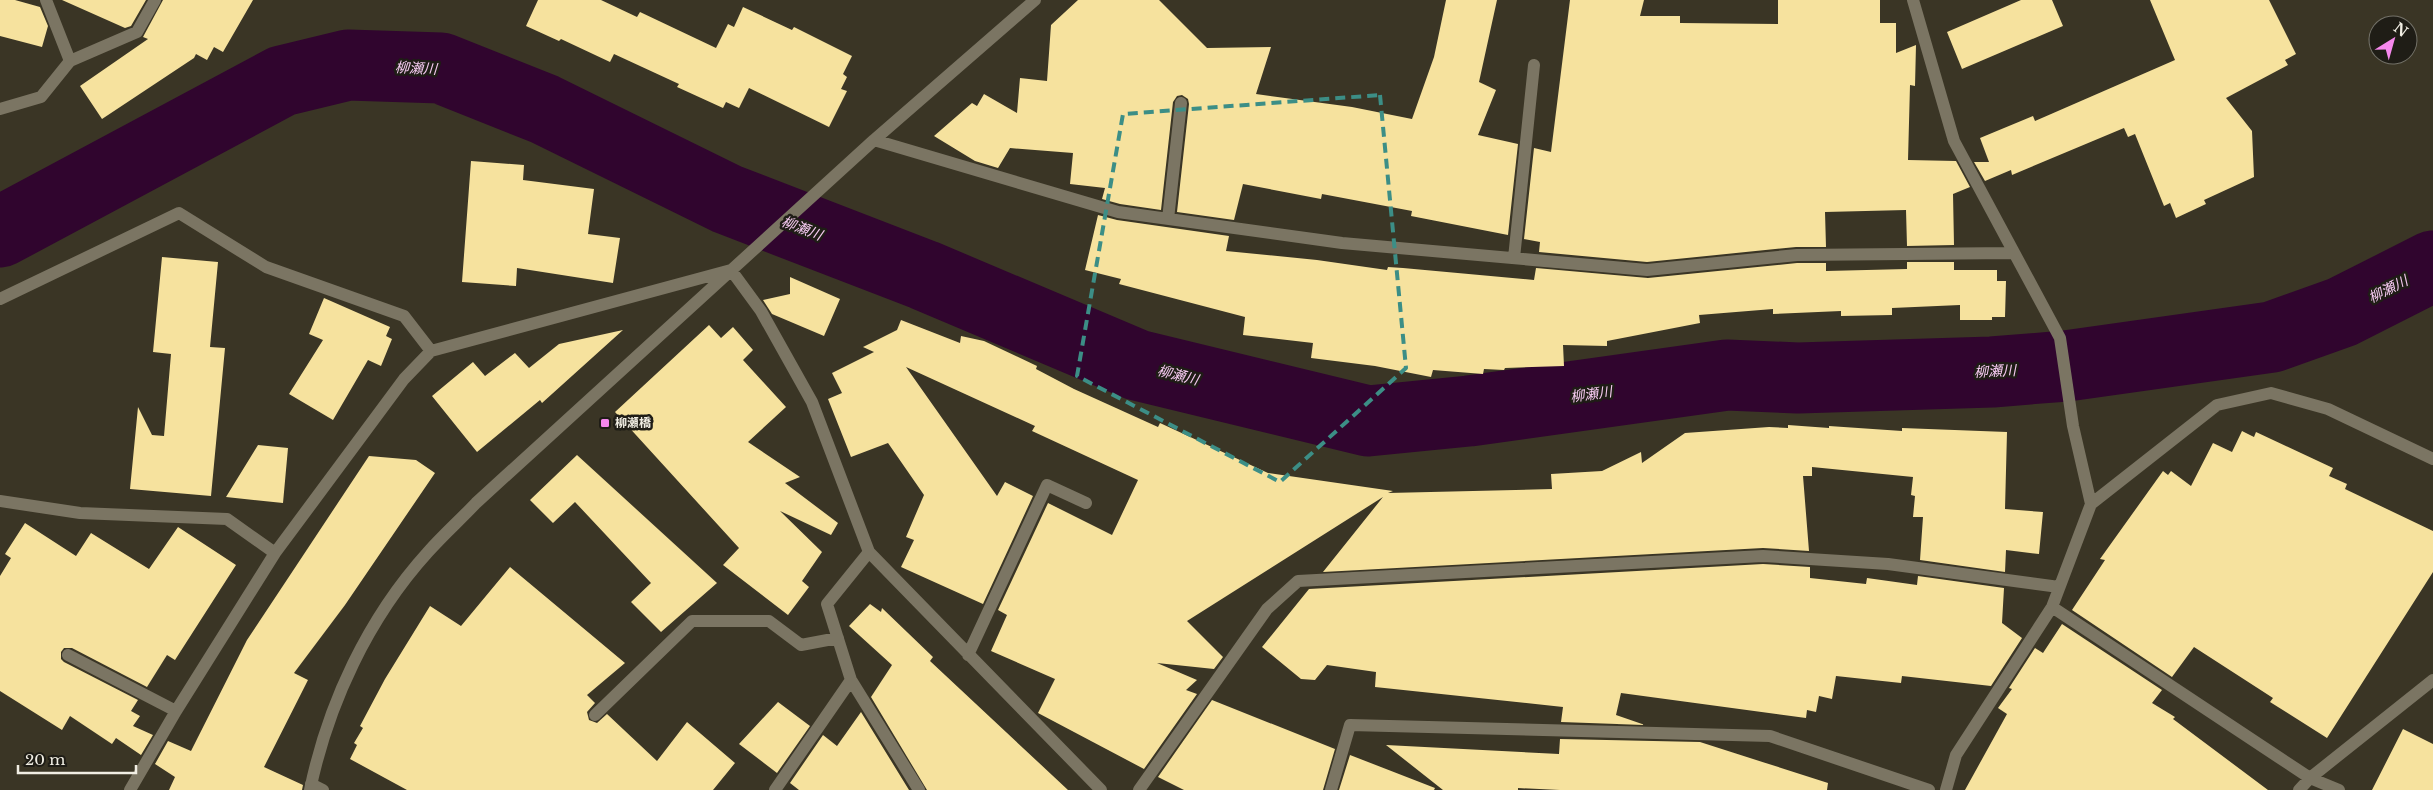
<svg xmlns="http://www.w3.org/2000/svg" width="2433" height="790" font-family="'Libre Baskerville','Noto Sans JP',serif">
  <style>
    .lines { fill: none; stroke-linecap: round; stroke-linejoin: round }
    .river { stroke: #30052e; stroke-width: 71 }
    .building { fill: #f6e29e }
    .minor { stroke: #7b7563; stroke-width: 12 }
    .marked { fill: none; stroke: #3c8e86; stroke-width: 4; stroke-dasharray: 10 6; stroke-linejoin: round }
    .poi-dot { fill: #f688ed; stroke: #1f1d16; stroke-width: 2 }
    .labels { text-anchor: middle; stroke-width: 5; stroke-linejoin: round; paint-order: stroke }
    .poi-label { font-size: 12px; font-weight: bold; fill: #f1eee4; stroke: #1f1d16; text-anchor: start }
    .water-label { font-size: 14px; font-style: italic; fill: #f7cbf2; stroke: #1f1d16 }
  </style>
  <rect width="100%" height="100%" fill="#3a3525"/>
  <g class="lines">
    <path class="river" d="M0 232 282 81 348 65 441 68 544 109 727 199 924 275 1137 365 1368 421 1469 411 1727 375 1798 378 1992 372 2066 366 2272 337 2342 312 2433 266"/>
  </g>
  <path class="building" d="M0 0H15L40 7 48 26 42 47 0 36Z
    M62 0H146L131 26 125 28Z
    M163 0H253L223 52 214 47 207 60 196 54 194 58 102 119 80 86 148 39 143 37Z
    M538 0H601L637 17 640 12 716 48 728 24 734 27 743 7 792 30 794 27 852 56 843 74 847 77 841 89 847 91 829 127 749 88 739 108 726 102 723 108 677 87 679 84 614 54 610 62 561 39 559 41 526 26Z
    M1078 0H1159L1207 48 1271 47 1256 94 1352 107 1412 119 1434 57 1446 0H1497L1479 82 1496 90 1478 135 1518 144 1508 235 1411 216 1412 211 1322 194 1321 199 1243 184 1234 220 1177 212 1189 104 1188 99 1182 95 1177 96 1173 102 1161 210 1120 204 1102 199 1105 188 1070 184 1073 153 1010 148 998 168 975 161 934 136 972 103 977 106 984 94 1017 113 1020 78 1047 81 1051 25Z
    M1570 0H1644L1640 16H1680V23L1778 24V0H1880V23H1896V53L1916 45 1915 86 1910 85 1908 160 1956 161 1970 187 1953 194 1954 245 1907 246 1906 210 1825 212 1826 247H1796L1647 262 1539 252 1540 242 1524 239 1534 148 1551 152Z
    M2021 0H2052L2063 26 1962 69 1947 32Z
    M2150 0H2269L2296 54 2285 60 2288 65 2226 98 2252 131 2254 177 2204 200 2206 204 2176 218 2170 203 2164 206 2135 134 2128 137 2124 128 2012 175 2011 170 1985 181 1974 162H1989L1980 138 2033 116 2035 121 2175 60Z
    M471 161 524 165 523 180 594 189 588 234 620 238 613 283 517 268 516 286 462 282Z
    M1098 215 1117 220 1229 236 1226 251 1317 260 1387 270 1388 267 1403 268 1534 280 1536 268 1648 278 1797 263H1826V271L1907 269V262H1954V270H1997V281H2006L2005 317H1992V320H1960V305L1892 308V315L1841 316V311L1773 314V309L1699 315 1700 323 1607 341V346L1563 345 1564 366 1505 368 1504 370 1484 369 1483 374 1433 370 1431 377 1375 366 1311 358 1313 343 1243 335 1245 317 1119 284 1121 279 1085 270Z
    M162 257 218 262 210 347 225 348 211 496 130 489 138 407 152 435 164 436 171 354 153 352Z
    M790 277 840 299 824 336 772 314 763 300 790 294Z
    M324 298 390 327 386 336 392 339 381 366 368 360 333 420 289 394 323 340 309 334Z
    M901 320 960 343 961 336 984 341 1037 366 1036 369 1074 389 1158 427 1160 423 1268 473 1393 491 1388 493 1552 489 1551 474 1602 471 1641 452 1642 463 1685 433 1769 427 1788 428V425L1829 428V426L1902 431V428L2007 432 2005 509 2043 512 2039 554 2006 550 2005 572 1920 560 1923 517H1913L1915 496 1911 495 1913 477 1812 467V476H1803L1809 551 1763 548 1323 572 1383 497 1187 621 1223 657 1214 669 1157 663 1197 680 1186 690 1197 694 1144 769 1038 713 1055 679 991 651 1007 615 998 610 1048 503 1112 535 1138 480 1032 431 1035 426 906 367 997 496 1005 482 1033 496 983 604 901 567 914 540 906 537 924 495 888 443 851 457 828 399 842 393 832 373 874 352 863 347 897 330Z
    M709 325 721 338 733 327 753 350 743 360 786 407 748 442 800 477 785 483 838 523 831 535 780 511 822 552 802 581 809 587 788 615 723 565 739 548 615 412Z
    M623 330 542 403 540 400 477 452 432 396 473 362 485 376 515 353 529 368 559 344Z
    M2242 431 2254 437 2256 432 2333 468 2329 476 2347 484 2345 489 2433 531V572L2327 738 2270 702 2273 698 2194 647 2172 677 2072 610 2105 560 2100 559 2163 471 2168 475 2171 471 2191 486 2213 443 2232 452Z
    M258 445 288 448 283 503 226 497Z
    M577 455 717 583 661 632 631 602 651 583 575 502 553 523 530 500Z
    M369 456 416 460 435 473 345 605 294 673 308 680 264 767 303 785 302 790H169L175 777 155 764 168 741 191 751 247 640Z
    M25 523 76 556 91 533 149 569 178 527 236 565 175 660 167 655 147 687 72 648H64L61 652V659L64 662 138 700 131 711 140 716 133 726 153 735 141 755 116 738 112 744 70 716 62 730 0 691V576L11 558 5 554Z
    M1763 564 1810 567V578L1866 584 1867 578 1917 585 1918 576 2004 588 2002 623 2022 638 1991 686 1902 676 1901 683 1836 676 1832 699 1819 696 1816 712 1807 710 1806 718 1621 693 1616 715 1645 725 1561 722 1563 707 1375 687 1376 672 1327 665 1315 680 1301 679 1262 647 1309 589Z
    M510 567 625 663 587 695 595 703 587 712 589 720 597 723 607 714 657 761 687 722 735 763 713 790H407L350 759 357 745 354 743 363 728 360 726 385 679 430 606 461 626Z
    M870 604 881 612 882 608 933 657 930 661 1068 790H927L871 697 892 665 849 626Z
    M2062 624 2162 690 2152 703 2175 717 2173 719 2268 790H1965L2007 714 1998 708 2012 689 2009 688 2035 648 2043 653Z
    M1212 700 1335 749 1323 790H1184L1158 777Z
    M778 702 810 726 777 773 739 744Z
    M861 712 909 790H799L790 783 823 735 837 746Z
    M2403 729 2433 744V790H2372Z
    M1560 739 1700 742 1828 783 1827 790H1560L1518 788V790H1443L1386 745 1559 754Z
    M1350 755 1435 788 1434 790H1339Z"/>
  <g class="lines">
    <path class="minor" d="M46 0 70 61
      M1913 0 1954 141 2060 338 2073 426 2091 504
      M0 109 41 97 70 61 137 32 155 0
      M874 140 1118 212 1342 243 1647 270 1797 255 2012 253
      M1168 219 1181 103
      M1514 258 1534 65
      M0 299 179 213 266 267 404 316 431 351
      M0 501 80 513 227 519 275 553
      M869 552 827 604 851 680 919 790
      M2052 607 2310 778 2339 790
      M68 655 176 711
      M968 655 1047 485 1086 503
      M595 715 692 621H769L801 645 838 638
      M311 784 323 790
      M130 790 176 711 275 553 404 379 431 351 731 270 761 311 812 402 869 552 1101 790
      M310 790C328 704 368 618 428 552 443 535 460 520 476 503L874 140 1035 0
      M775 790 851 680
      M1139 790 1267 609 1298 581 1763 556 1888 564 2059 587
      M1331 790 1350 725 1770 736 1929 790
      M1946 790 1956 755 2052 607 2091 504 2217 405 2271 393 2328 409 2433 459
      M2299 790 2310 778 2433 680"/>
  </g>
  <path class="marked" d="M1380 95 1406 368 1280 482 1077 376 1123 114Z"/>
  <rect class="poi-dot" x="600" y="418" width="10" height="10" rx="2.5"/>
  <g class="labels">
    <g class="poi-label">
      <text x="615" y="427">柳瀬橋</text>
    </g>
    <g class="water-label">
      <text transform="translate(416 68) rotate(3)" y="5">柳瀬川</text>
      <text transform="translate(802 228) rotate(21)" y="5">柳瀬川</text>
      <text transform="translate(2388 289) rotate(-27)" y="5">柳瀬川</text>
      <text transform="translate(1995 371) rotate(-3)" y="5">柳瀬川</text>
      <text transform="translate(1178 375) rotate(14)" y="5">柳瀬川</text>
      <text transform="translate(1591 394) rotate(-8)" y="5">柳瀬川</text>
    </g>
  </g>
  <g transform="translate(2393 40) rotate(37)"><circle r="24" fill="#1f1d16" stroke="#737168"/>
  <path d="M0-4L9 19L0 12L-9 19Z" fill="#f688ed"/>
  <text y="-8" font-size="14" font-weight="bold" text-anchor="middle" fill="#f1eee4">N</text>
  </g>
  <path d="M18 765v8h118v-8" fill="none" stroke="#f1eee4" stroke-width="2.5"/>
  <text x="25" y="765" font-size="15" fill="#f1eee4" stroke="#1f1d16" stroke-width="4" paint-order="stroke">20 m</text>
</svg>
